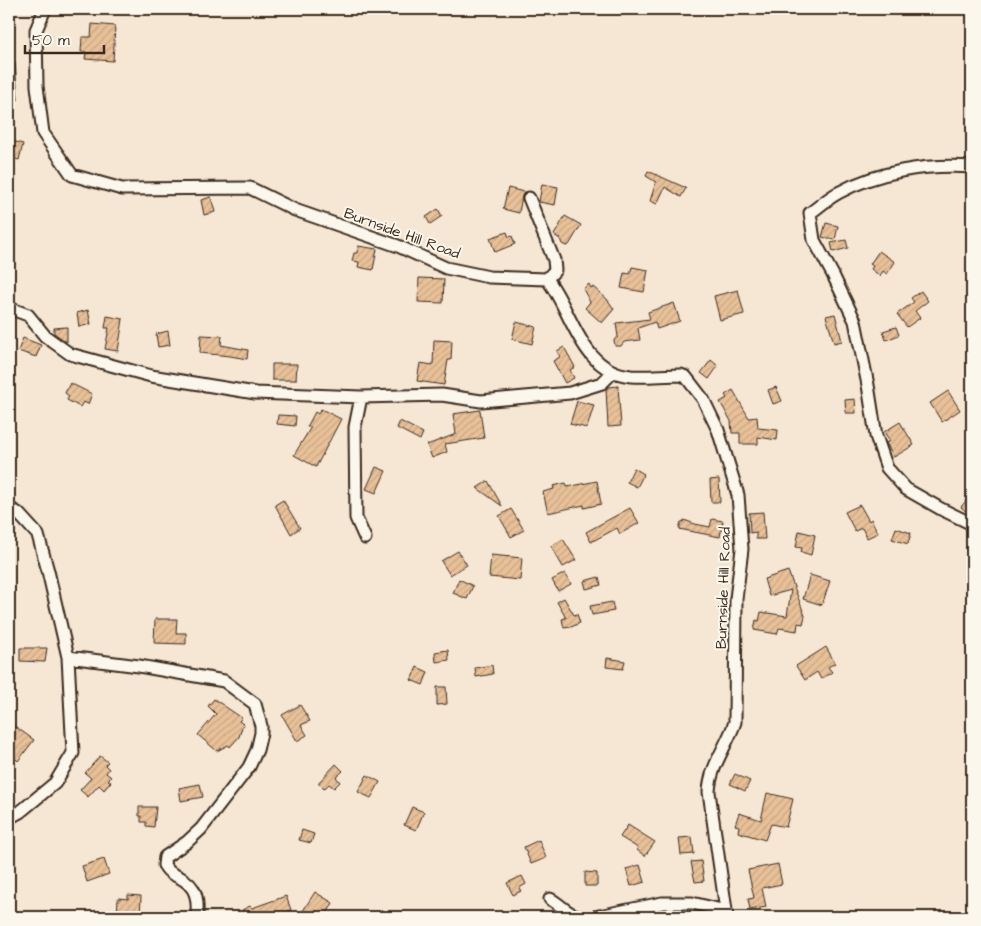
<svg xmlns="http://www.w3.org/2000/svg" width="981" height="926" font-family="'Architects Daughter',sans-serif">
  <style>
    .building { fill: url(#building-hatch); stroke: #3b2a1e }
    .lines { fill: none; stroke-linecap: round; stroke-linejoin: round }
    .minor-casing { stroke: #3b2a1e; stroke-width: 15 }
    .minor { stroke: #fbf7ec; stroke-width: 11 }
    .labels { text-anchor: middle; stroke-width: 4; stroke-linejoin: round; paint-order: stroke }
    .street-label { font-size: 15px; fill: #3b2a1e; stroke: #fbf7ec }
  </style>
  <defs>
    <pattern id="building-hatch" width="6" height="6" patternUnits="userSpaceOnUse" patternTransform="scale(1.25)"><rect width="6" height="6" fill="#e8c198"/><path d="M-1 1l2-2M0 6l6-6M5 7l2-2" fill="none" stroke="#c8a683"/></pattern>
  </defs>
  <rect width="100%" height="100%" fill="#f5e7d3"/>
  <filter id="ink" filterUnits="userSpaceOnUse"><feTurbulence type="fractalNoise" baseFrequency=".02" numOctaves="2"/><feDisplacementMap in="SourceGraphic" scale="10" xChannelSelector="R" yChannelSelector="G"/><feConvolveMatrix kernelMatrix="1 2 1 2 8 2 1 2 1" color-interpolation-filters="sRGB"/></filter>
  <g filter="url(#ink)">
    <path class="building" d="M92 24 115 26 113 61 85 59 86 52H81L82 37H91Z
      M15 62 18 100 9 101V63Z
      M9 140 23 144 19 160 9 157Z
      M648 171 686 188 681 197 665 187 657 204 650 201 656 182 646 176Z
      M542 184 558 187 555 205 539 202Z
      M508 188 524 192 522 196 519 213 503 209Z
      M211 197 215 212 204 215 201 200Z
      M438 209 442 216 430 224 426 217Z
      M565 216 581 225 569 245 566 246 562 244 560 239 554 235Z
      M826 223 838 226 835 240 822 237Z
      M507 232 509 237 512 236 515 244 495 252 490 238Z
      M846 240 848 248 833 252 831 243Z
      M358 246 377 249 373 270 358 267 359 262 352 261 354 253H357Z
      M879 251 895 262 887 274 883 271 880 276 871 269 873 266 870 264Z
      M632 267 648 270 644 292 621 288 624 273 630 274Z
      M419 278 444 279 443 303 418 302Z
      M589 284 591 288 593 287 607 299 614 309 602 323 585 308 590 302 583 289Z
      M738 290 744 314 720 320 714 296Z
      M921 291 928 301 915 311 920 318 907 327 897 314 914 302 911 298Z
      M674 303 680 321 657 329 655 322 638 328 640 340 624 342 621 346H615L614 340 618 337 616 323 650 319 648 312Z
      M88 310 91 324 79 327 77 313Z
      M835 314 842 341 834 343 826 316Z
      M107 316 123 319 118 351 105 349 109 328H105Z
      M516 322 536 327 532 344 512 339Z
      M67 327V342L54 333V328Z
      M896 327 899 335 886 340 883 331Z
      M168 331 170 345 158 347 156 334Z
      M201 335 222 336 221 345 248 350 247 359 230 356 200 353Z
      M23 338 41 345 36 357 18 351Z
      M434 340 452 341 451 360H448L444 385 417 381 420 363 433 365Z
      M564 347 575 367 570 370 574 378 565 383 553 361 560 357 557 351Z
      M711 360 718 366 709 379 701 373Z
      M272 364H297L296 380H272Z
      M70 383 92 394 88 404 83 402 80 407 67 400 69 396 65 393Z
      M618 386 621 426 608 427 606 389 609 387Z
      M776 387 782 401 773 404 768 390Z
      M733 390 749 418 757 417 758 428 778 430 777 440 758 437V444H740V433H732L731 421 720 402 727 398 725 395Z
      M948 391 960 410 942 422 930 403Z
      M855 399 856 413H846L845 400Z
      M577 401 594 405 587 428 570 424Z
      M321 409 341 419 316 467 294 455 311 427H307L315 412 318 414Z
      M480 410 484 438 445 444 447 452 432 458 427 445 456 434 453 414Z
      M278 415 296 416 295 426 277 424Z
      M400 421 423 433 420 440 397 428Z
      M900 422 914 445 894 457 886 443 890 441 884 432Z
      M376 467 386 471 376 493 366 489Z
      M634 468 644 474 637 487 627 482Z
      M719 479 720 502H711L710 480Z
      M488 481 502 506 477 488Z
      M597 481 601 504 584 508V505L548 513 543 492 554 489 553 486 566 483 567 487Z
      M972 493V516L961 507Z
      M283 500 300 528 291 534 275 505Z
      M860 505 869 521 871 519 878 533 867 538 862 528 855 531 845 512Z
      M630 508 639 523 620 534 617 528 591 542 586 532Z
      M511 509 524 530 511 537 499 516Z
      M763 512 765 539H756V532L750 533 749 513Z
      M712 519 723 521 720 537 679 529 681 522H683L684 520 695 524 710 527Z
      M896 528 911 533 908 544 892 539Z
      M799 531 815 535 811 555 801 552 802 548 796 547Z
      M563 539 576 560 563 567 551 546Z
      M458 551 467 565 450 575 441 561Z
      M491 555 522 558 520 580 489 577Z
      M788 571 805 616 803 624 798 623 797 631 779 628 777 634 754 630 756 620 759 621 761 612 787 616 791 590 769 596 764 579Z
      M565 573 571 584 558 591 552 580Z
      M810 575 830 581 822 605 803 599Z
      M599 577 601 585 586 589 584 581Z
      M459 579 473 586 467 599 453 593Z
      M564 598 574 615 577 614 580 623 571 627 564 628 562 619 566 618 557 602Z
      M612 602 614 611 592 615 590 606Z
      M155 619H177L176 633H186V644L154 643Z
      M826 647 835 663 828 667 832 672 821 679 817 672 805 680 796 666Z
      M20 648H47L45 662 20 661Z
      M448 650 449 660 436 662 435 652Z
      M607 658 625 661 623 669 606 667Z
      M492 665 493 674 476 677 475 668Z
      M417 667 428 672 423 685 411 680Z
      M437 687H446L447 704 437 705Z
      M214 699 242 718 239 721 243 724 239 737 230 747 228 745 217 751 198 735 216 714 208 706Z
      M300 705 310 721 301 725 307 735 297 741 282 715Z
      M9 722 34 740 18 761 16 759 9 766Z
      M100 756 108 762 105 765 109 769 106 773 111 777 108 780 111 782 104 790 99 785 88 797 80 790 91 778 85 773Z
      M336 764 343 771 336 777 340 782 334 788 329 784 324 789 318 783Z
      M735 774 750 781 745 791 730 784Z
      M367 775 380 782 371 798 358 792Z
      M200 784 203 797 181 801 179 788Z
      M767 793 793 799 786 827 771 824 765 840 738 832 739 826 735 825 739 813 761 820Z
      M139 807H156L154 827 146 826V822H141V816H139Z
      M412 807 424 812 416 830 404 825Z
      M628 825 655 842 645 856 637 850 638 848 620 837Z
      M302 830 314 834 311 843 299 840Z
      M692 837 694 854 681 855 679 838Z
      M539 840 546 858 531 864 524 847Z
      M104 859 109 874 87 882 82 866Z
      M701 861 704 881 695 882 691 862Z
      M778 864 782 884 762 888 766 907 750 910 748 899 754 898 748 870Z
      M640 865 645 882 631 886 626 869Z
      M585 872 597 873V886H585Z
      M522 876 526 884 519 888 521 891 513 895 507 883Z
      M315 892 333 903 325 917H299Z
      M128 895 141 896 140 917H117L118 898 128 899Z
      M286 896 291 910 270 917H246L242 910 250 906 252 908Z"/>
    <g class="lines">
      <g class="minor-casing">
        <path id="minor" d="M45 9 36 30 37 86 43 133 72 175 122 189 250 188 295 210 398 246 446 268 489 277 547 279C573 312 580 371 631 376 647 377 664 375 681 375L686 377 703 399 718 430 738 495 742 549 736 599 735 722C727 746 710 766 709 792L727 917
          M972 167C927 164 878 171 838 193 828 198 819 207 810 213L814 240 833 275 855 321 868 385 876 436 887 468 906 489 941 509 972 524
          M529 198 554 260 555 270 547 279
          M9 308 28 315 45 336 70 354 151 376 255 393 361 397 442 395 481 401 570 393 602 383 613 372
          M361 397 355 427 356 518 365 538
          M9 508 18 513 38 535 48 571 68 657 73 753 55 783 20 812 9 818
          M68 657 139 666 224 681 255 704 261 726V733L257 750 249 767 201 829 187 842 165 857 164 865C168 872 172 874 179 877 197 886 198 899 197 917
          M550 899C562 905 566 914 580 917
          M594 917 662 903H692L726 911"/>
      </g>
      <use href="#minor" class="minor"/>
    </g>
  </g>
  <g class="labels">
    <g class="street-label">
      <text transform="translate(402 233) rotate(20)" y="5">Burnside Hill Road</text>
      <text transform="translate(723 588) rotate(-88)" y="5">Burnside Hill Road</text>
    </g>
  </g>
  <rect width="981" height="926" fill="none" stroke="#fbf7ec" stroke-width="30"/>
  <rect x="15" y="15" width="951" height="896" fill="none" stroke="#3b2a1e" stroke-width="2" filter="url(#ink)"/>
  <path d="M25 45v8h79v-8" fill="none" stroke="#3b2a1e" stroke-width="2.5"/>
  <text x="32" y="45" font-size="15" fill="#3b2a1e" stroke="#fbf7ec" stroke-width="4" paint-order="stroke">50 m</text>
</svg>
